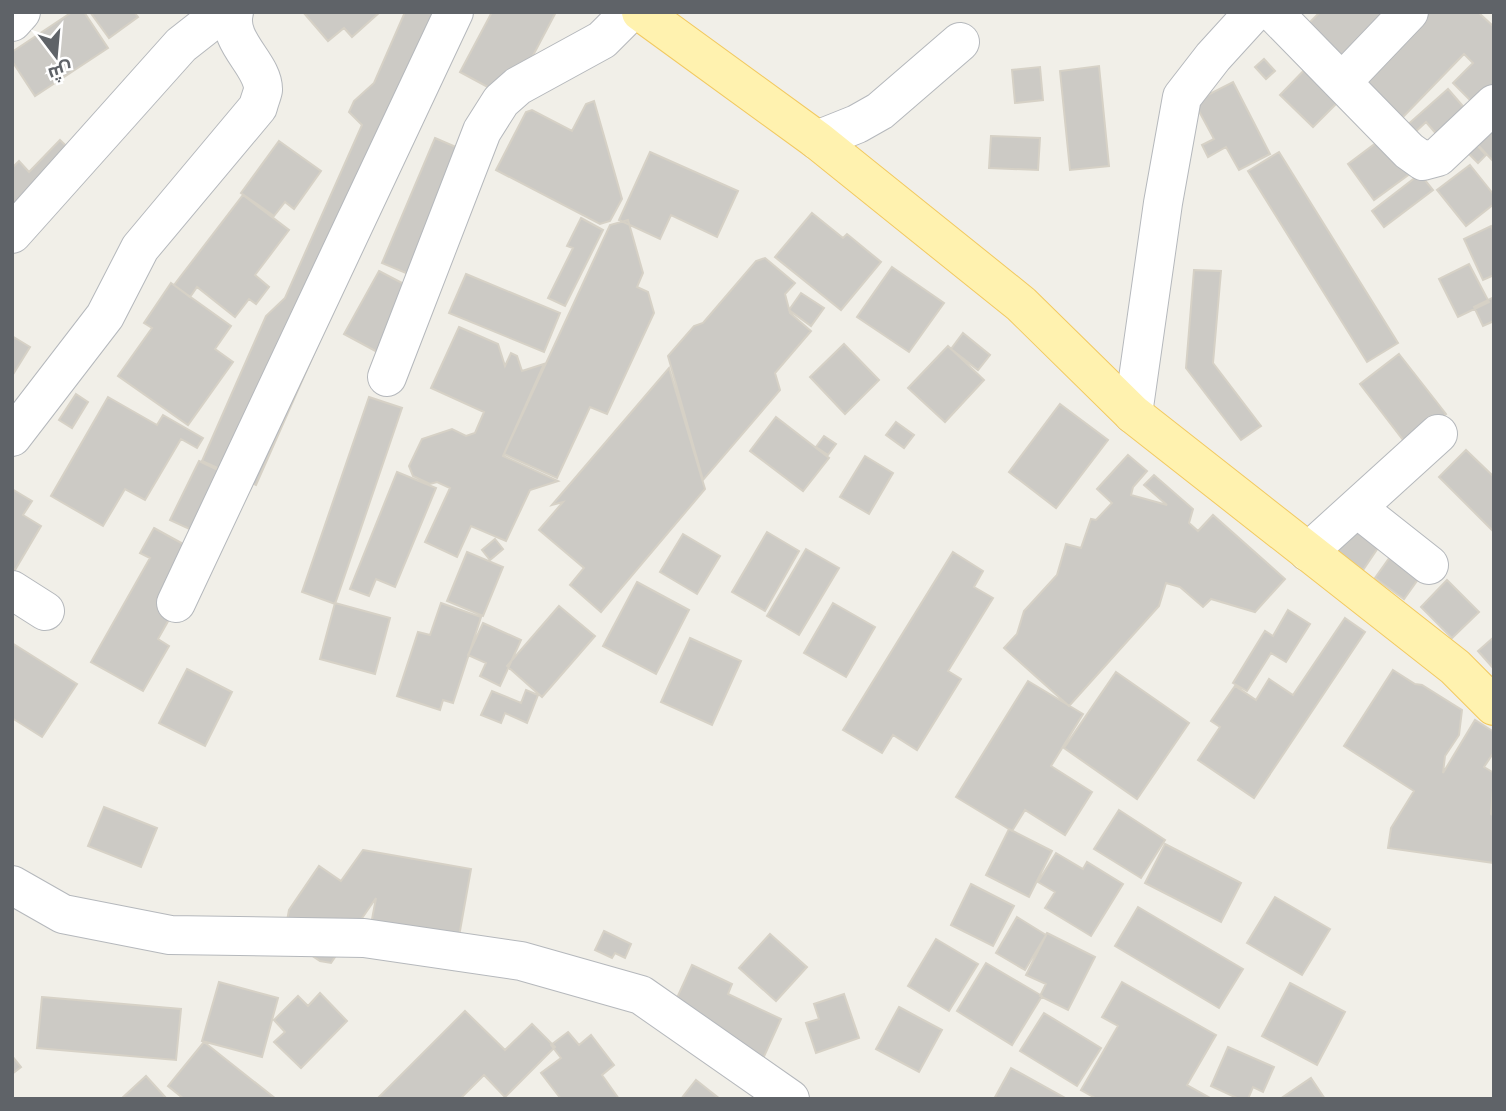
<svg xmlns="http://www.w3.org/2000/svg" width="1506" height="1111" font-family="'PT Sans',Cairo,sans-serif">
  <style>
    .building { fill: #cccac5; stroke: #d6d1c6; stroke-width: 2 }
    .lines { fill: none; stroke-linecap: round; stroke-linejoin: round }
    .minor-casing { stroke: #b5b8bc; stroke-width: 40 }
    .major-casing { stroke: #f2c960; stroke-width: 40 }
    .minor { stroke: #fff; stroke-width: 38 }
    .major { stroke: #fff2af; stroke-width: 38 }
  </style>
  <rect width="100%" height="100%" fill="#f1efe8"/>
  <path class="building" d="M72 12H84L108 48 35 96 12 61V52Z
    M90 12H134L138 17 109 38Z
    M303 12H380L352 37 344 28 328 41Z
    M405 12H463L416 123 256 485 202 461 266 316 285 298 362 125 349 112 354 101 374 83Z
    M492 12H556L510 99 460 72Z
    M1320 12H1396L1342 64 1306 26Z
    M1422 12H1478L1494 27V85L1475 105 1453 83 1473 63 1464 54 1402 118 1359 76Z
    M1264 59 1275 71 1266 79 1255 67Z
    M1315 59 1348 92 1313 127 1280 95Z
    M1099 66 1109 166 1070 170 1060 71Z
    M1040 67 1043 100 1015 103 1012 70Z
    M1233 82 1270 154 1239 170 1226 147 1208 157 1202 145 1214 139 1194 102Z
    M1448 89 1474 119 1445 144 1426 122 1412 135 1405 127Z
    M594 101 622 199 610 221 600 224 496 170 526 112 532 110 572 131 586 104Z
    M1494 122V162L1474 141Z
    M991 136 1040 138 1038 170 989 168Z
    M1384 137 1411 173 1374 200 1348 164Z
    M435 138 479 157 425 281 382 263Z
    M60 140 83 162 12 234V168L19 161 29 172Z
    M279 141 321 171 294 209 285 202 274 216 241 193Z
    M1475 143 1486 155 1478 163 1466 151Z
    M650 152 738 191 717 237 671 215 660 239 619 220Z
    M1279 152 1398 343 1367 362 1248 171Z
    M1470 165 1494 195V204L1466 226 1437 190Z
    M1420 174 1433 190 1384 227 1372 211Z
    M243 195 289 230 255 275 269 287 256 304 249 299 235 317 197 287 190 297 174 285Z
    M812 213 843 238 847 234 881 262 841 310 775 257Z
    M581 218 603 230 565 306 548 298 573 248 567 246Z
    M628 220 643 273 637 287 648 292 654 313 607 414 590 407 557 478 504 454 610 225Z
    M1491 226 1494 232V275L1483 280 1464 239Z
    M765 258 795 283 785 294 790 313 811 331 775 373 780 390 703 480 668 356 694 326 703 323 756 261Z
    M1469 264 1489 302 1458 317 1439 279Z
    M892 267 944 303 909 352 857 317Z
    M1194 270 1221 271 1213 363 1261 426 1241 440 1186 368Z
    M379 271 425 295 390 359 344 334Z
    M466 274 560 313 544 352 449 313Z
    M171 283 231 326 215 349 233 362 188 425 118 376 152 328 144 323Z
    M801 293 824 308 811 326 789 310Z
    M1494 297V321L1483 326 1474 307Z
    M459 327 498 344 505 366 511 353 517 356 522 371 544 364 503 456 558 481 530 490 506 541 471 526 457 557 425 542 450 488 437 482 430 484 413 476 409 466 422 439 452 429 466 436 475 433 484 412 431 388Z
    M963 333 990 355 978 370 951 349Z
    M12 336 30 347 12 376Z
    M844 344 879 380 845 414 810 377Z
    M948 346 984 380 945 422 908 388Z
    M1399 354 1446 414 1407 445 1360 384Z
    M669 368 705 489 601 612 570 585 584 568 539 530 563 502 552 505Z
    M76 394 88 402 72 428 59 420Z
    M108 397 157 425 163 415 203 438 197 448 181 439 145 500 125 489 103 526 51 496Z
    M369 397 402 408 335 604 302 592Z
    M1060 404 1108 440 1056 508 1009 472Z
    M776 417 829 458 803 491 750 451Z
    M896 422 914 435 904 448 886 435Z
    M824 436 836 444 828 455 816 447Z
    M1466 450 1494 477V532L1439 477Z
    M1128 455 1147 471 1133 487 1131 495 1167 505 1144 485 1154 475 1193 509 1189 523 1198 531 1213 515 1285 579 1255 612 1211 599 1203 607 1180 587 1166 583 1159 606 1069 706 1004 648 1017 634 1024 611 1057 575 1066 544 1081 548 1091 519 1096 520 1112 503 1097 489Z
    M865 456 893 473 869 514 840 497Z
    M199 461 237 479 209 538 170 520Z
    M397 472 436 488 395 587 376 579 369 596 350 589Z
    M12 489 32 501 23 515 41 526 15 570 12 568Z
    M1357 521 1384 539 1363 570 1336 551Z
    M154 528 205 556 158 639 169 646 143 691 91 662 150 558 140 553Z
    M767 532 799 551 765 611 732 592Z
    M683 534 720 556 697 594 660 572Z
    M495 539 503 549 490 560 482 550Z
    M806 549 839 568 799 635 767 616Z
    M1395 550 1424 571 1404 599 1375 578Z
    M467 552 503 567 483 616 447 601Z
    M953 552 983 571 974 587 993 598 948 671 961 679 917 750 893 735 882 753 843 730Z
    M1447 580 1479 612 1452 638 1421 607Z
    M637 582 689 610 656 674 603 646Z
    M335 603 390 618 375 674 320 659Z
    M441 603 481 617 453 703 443 700 440 710 397 696 418 632 430 635Z
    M833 603 875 627 846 677 804 653Z
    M559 606 595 636 542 697 507 666Z
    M1288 610 1310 624 1286 662 1271 653 1247 691 1233 683 1265 631 1273 636Z
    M1345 618 1365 632 1254 798 1198 760 1220 727 1211 721 1235 686 1256 700 1269 679 1293 695Z
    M483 623 521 640 500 686 480 676 486 663 468 655Z
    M1494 637V669L1478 651Z
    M690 638 741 661 712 725 661 702Z
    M12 643 77 684 42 737 12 718Z
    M187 669 232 692 205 746 159 723Z
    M1393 670 1415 684 1422 685 1462 710 1459 735 1445 756 1443 773 1475 720 1494 732V752L1484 767 1494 773 1491 814 1494 816V863L1388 848 1391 828 1414 791 1344 746Z
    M1116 672 1189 723 1137 799 1064 748Z
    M1028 681 1083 714 1051 766 1092 792 1065 835 1025 810 1012 831 956 797Z
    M526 690 538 695 527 723 505 713 501 723 481 715 492 691 521 703Z
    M104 807 157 828 141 867 88 846Z
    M1119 810 1165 840 1141 878 1094 849Z
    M1009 829 1052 851 1029 897 986 875Z
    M1165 844 1241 883 1221 922 1145 883Z
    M363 850 471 869 453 970 367 946 376 898 331 963 320 961 284 937 289 910 319 866 341 881Z
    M1056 853 1083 869 1087 862 1123 884 1091 936 1045 908 1055 892 1038 882Z
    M971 884 1014 906 993 946 951 925Z
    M1275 897 1330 929 1302 975 1247 943Z
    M1138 907 1243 969 1219 1008 1115 946Z
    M1017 917 1046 935 1025 970 996 953Z
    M604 931 631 944 625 958 615 953 612 958 595 950Z
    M1047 933 1095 957 1068 1010 1040 996 1046 984 1026 975Z
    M770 934 807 967 776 1001 739 968Z
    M936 939 978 964 949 1011 908 986Z
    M986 963 1042 996 1012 1045 957 1011Z
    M692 965 732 984 728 994 781 1019 756 1074 665 1024Z
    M219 982 278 998 262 1057 202 1041Z
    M1122 982 1216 1035 1187 1085 1212 1099H1097L1081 1090 1118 1026 1102 1017Z
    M1290 983 1345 1012 1317 1065 1262 1036Z
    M320 993 347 1021 301 1068 274 1042 285 1032 274 1020 298 996 308 1006Z
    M844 994 859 1038 816 1053 806 1023 819 1019 814 1004Z
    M42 997 181 1009 176 1060 37 1048Z
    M899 1007 942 1030 919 1072 876 1049Z
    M465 1011 505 1050 532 1024 555 1047 505 1097 484 1075 460 1099H377Z
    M1044 1013 1101 1048 1077 1086 1020 1051Z
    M568 1032 579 1045 591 1035 614 1065 602 1075 619 1099H561L541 1073 561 1058 551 1045Z
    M204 1042 276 1099H184L168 1086Z
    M1228 1047 1274 1067 1263 1092 1253 1087 1248 1099H1239L1211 1086Z
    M12 1056 21 1067 12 1074Z
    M1011 1068 1067 1099H994Z
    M146 1076 167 1099H121Z
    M1311 1078 1325 1099H1280Z
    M696 1080 720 1099H681Z"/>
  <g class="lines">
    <g class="minor-casing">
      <path id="minor" d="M1273 12 1409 151 1423 161 1438 157 1494 104
        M12 22 21 12
        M1342 82 1409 12
        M817 140 857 124 880 111 960 42
        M12 234 181 45 223 12
        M387 377 482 131 501 101 518 86 602 40 630 12
        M1133 414 1163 203 1182 97 1213 57 1254 12
        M12 437 105 316 140 248 258 107C259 102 262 95 263 90 264 65 226 42 234 12
        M1357 508 1429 565
        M1308 552 1438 434
        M12 590 45 611
        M176 603 454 12
        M12 885 63 914 170 935 364 938 521 961 641 995 790 1099"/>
    </g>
    <g class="major-casing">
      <path id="major" d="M641 12 817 140 1021 304 1133 414 1455 667 1494 706"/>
    </g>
    <use href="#minor" class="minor"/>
    <use href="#major" class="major"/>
  </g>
  <rect width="1506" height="1111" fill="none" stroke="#5f6368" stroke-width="28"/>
  <g transform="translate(56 56) rotate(164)" stroke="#ffffff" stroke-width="5" paint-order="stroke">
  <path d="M0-5L12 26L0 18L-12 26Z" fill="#5f6368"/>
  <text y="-10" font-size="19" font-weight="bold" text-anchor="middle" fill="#5f6368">ش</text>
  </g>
</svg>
